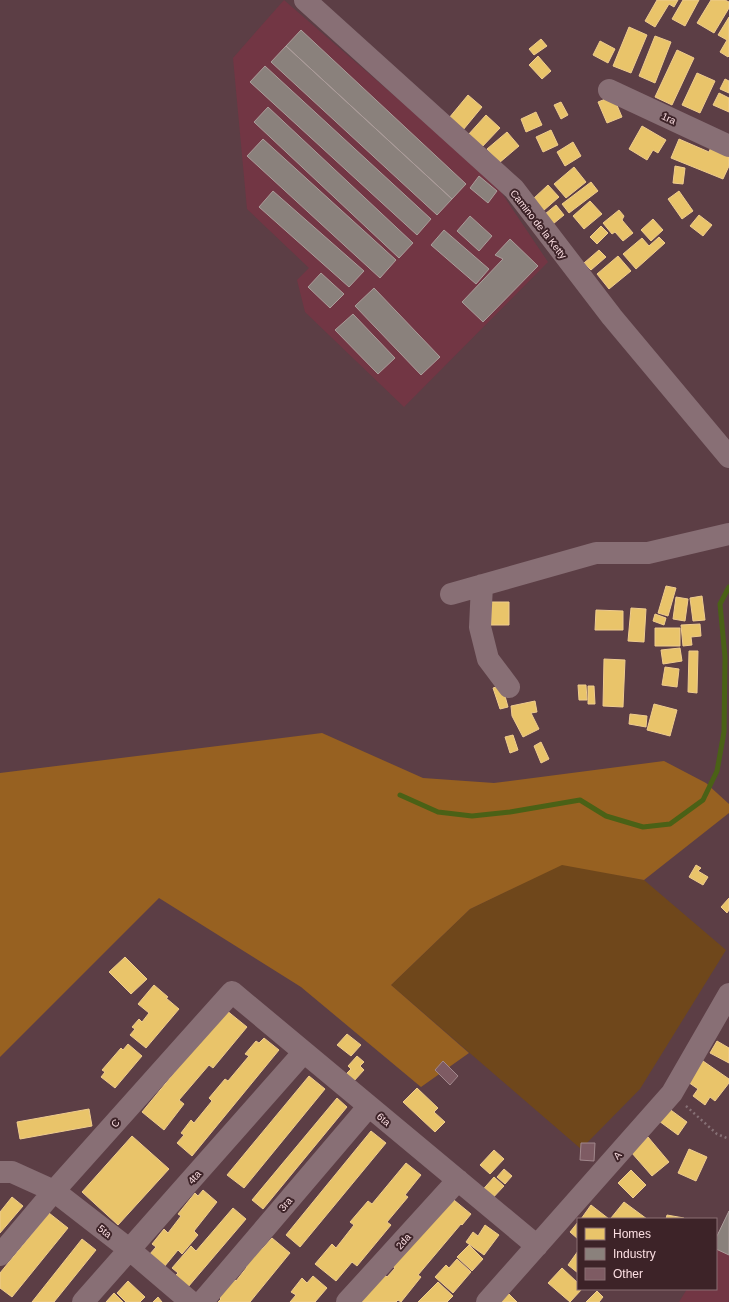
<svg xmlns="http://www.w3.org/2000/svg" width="729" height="1302" font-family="Helvetica,sans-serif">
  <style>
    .built { fill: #723644 }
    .green { fill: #6f471b }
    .forest { fill: #976121 }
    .homes { fill: #e9c46a; stroke: #efcc8e }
    .industry { fill: #8a817c; stroke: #ac9d9b }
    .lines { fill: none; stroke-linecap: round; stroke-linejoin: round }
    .stream { stroke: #4a6116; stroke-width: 5 }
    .building { fill: #7e5b63; stroke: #a1878c }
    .path { stroke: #867075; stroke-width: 2.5; stroke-dasharray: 2 3; stroke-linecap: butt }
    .minor { stroke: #886f75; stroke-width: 22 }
    .labels { text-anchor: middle; stroke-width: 4; stroke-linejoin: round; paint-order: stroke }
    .street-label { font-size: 10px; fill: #fcdfe3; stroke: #3d2328 }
  </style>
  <rect width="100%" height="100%" fill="#5c3e45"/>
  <path class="built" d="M284 0 495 183 548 262 404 407 305 312 297 280 309 268 247 209 233 58Z
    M729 1225V1302H679L687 1289H716V1245Z"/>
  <path class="green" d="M562 864 644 880 726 950 640 1089 581 1149 391 985 470 909Z"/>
  <path class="forest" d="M322 733 423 778 494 783 664 761 706 783 729 804V813L644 880 562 865 470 909 391 985 469 1053 421 1087 301 987 159 898 0 1057V773Z"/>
  <path class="homes" d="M657 0H678L674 7 669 4 655 27 645 21Z
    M683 0H699L685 26 672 19Z
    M711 0H725L729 2V8L714 33 697 23Z
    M729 17V56L728 57 720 52 727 40 718 35Z
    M629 27 647 35 631 73 613 66Z
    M655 36 671 42 655 83 639 76Z
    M541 39 547 46 534 55 529 49Z
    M600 41 615 49 608 63 593 55Z
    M677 50 694 58 672 105 655 97Z
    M538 56 551 71 542 79 529 65Z
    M697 73 715 81 700 113 682 105Z
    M725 79 729 81V93L720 89Z
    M719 93 729 98V112L713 105Z
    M468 95 482 107 463 130 449 118Z
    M613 96 622 117 607 123 598 102Z
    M561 102 568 115 561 119 554 105Z
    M536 112 542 125 526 132 521 119Z
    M486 115 500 128 481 148 468 135Z
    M642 126 666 140 658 153 653 150 647 160 629 149Z
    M551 130 558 145 543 152 536 137Z
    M507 132 519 146 499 163 487 149Z
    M679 139 709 152 711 147 729 155V166L723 179 671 158Z
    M573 142 581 156 565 166 557 152Z
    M675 166 685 168 683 184 673 183Z
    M574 167 586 182 566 198 554 184Z
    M591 182 598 191 569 213 562 204Z
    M548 185 559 197 543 211 533 199Z
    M679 191 693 211 682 219 668 199Z
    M590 201 602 214 584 229 573 216Z
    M556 205 564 215 553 224 545 214Z
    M619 210 624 216 622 220 633 233 623 241 615 232 612 234 603 223Z
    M699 215 712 225 703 236 690 226Z
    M653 219 663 230 651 241 641 230Z
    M601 226 608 233 597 244 590 237Z
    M659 237 665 243 636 269 623 254 642 238 649 246Z
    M599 250 606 257 591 270 584 263Z
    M618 256 631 271 609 289 597 274Z
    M666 586 676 588 668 616 658 613Z
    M702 596 705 620 693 621 690 598Z
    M676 597 688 599 685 621 673 619Z
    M491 602H509V625H491Z
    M631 608 646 609 644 642 628 641Z
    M596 610 623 611V630H595Z
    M655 614 666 618 664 625 653 621Z
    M700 624 701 636 691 637 692 645 683 646 681 625Z
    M655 628H680V646H655Z
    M680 648 682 661 663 664 661 650Z
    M689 651H698L697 693 688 692Z
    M604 659 625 660 623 707 603 706Z
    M665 667 679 669 677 687 662 685Z
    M502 685 508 707 500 709 493 688Z
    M578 685H586L587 700H579Z
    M588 686H594L595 704H588Z
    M535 701 537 712 531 713 539 729 523 737 512 716 511 706Z
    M654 704 677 710 670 736 647 730Z
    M630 714 647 716 646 727 629 724Z
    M513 735 518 750 510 753 505 737Z
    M541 742 549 759 541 763 534 746Z
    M696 865 701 868 698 871 708 877 703 885 689 877Z
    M729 898V910L727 913 721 907Z
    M125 957 147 979 131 994 109 972Z
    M154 985 168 997 166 998 179 1009 146 1048 130 1035 135 1029 132 1027 139 1019 142 1022 149 1013 138 1004Z
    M226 1010 247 1027 213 1068 209 1065 179 1100 184 1104 164 1130 142 1112Z
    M347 1034 361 1045 351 1056 337 1045Z
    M264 1038 279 1050 192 1156 177 1143 184 1135 181 1133 191 1120 194 1123 212 1101 209 1098 225 1079 228 1081 249 1056 245 1054 256 1041 259 1043Z
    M717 1041 729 1048V1063L710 1053Z
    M128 1044 142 1056 115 1088 101 1077 105 1072 102 1070 121 1048 123 1050Z
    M357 1056 364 1062 360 1066 364 1070 353 1082 345 1075 351 1069 348 1066Z
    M703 1061 729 1079V1083L715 1101 710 1097 705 1105 693 1096 698 1089 688 1082Z
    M309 1076 325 1089 244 1188 227 1175Z
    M417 1088 438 1108 434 1112 445 1122 435 1132 403 1102Z
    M337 1098 347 1107 263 1209 252 1200Z
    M668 1108 687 1122 678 1135 659 1121Z
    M89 1109 92 1126 20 1139 17 1122Z
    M371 1131 386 1143 300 1247 286 1235Z
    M132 1136 169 1169 118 1225 82 1192Z
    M648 1137 669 1162 652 1176 631 1152Z
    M689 1149 707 1157 696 1181 678 1173Z
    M494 1150 504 1159 490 1174 480 1165Z
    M406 1163 421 1175 405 1195 408 1197 387 1222 391 1225 357 1266 352 1262 336 1281 315 1264 332 1244 336 1248 354 1225 350 1222 368 1201 372 1204Z
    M504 1169 512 1176 505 1184 497 1177Z
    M631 1170 646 1185 633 1198 618 1183Z
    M494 1177 504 1186 488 1203 479 1194Z
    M203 1190 217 1202 194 1231 198 1235 182 1254 178 1250 164 1267 149 1255 156 1247 152 1244 164 1229 168 1233 181 1216 178 1214 195 1193 198 1196Z
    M449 1196 471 1214 462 1225 461 1224 418 1275 421 1277 401 1302 398 1300 396 1302H353L384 1274 387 1277 395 1268 391 1265Z
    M12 1197 23 1206 0 1233V1212Z
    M624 1202 647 1219H613L611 1218Z
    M591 1205 609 1219H581Z
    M233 1208 246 1219 188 1287 175 1276 178 1273 172 1268 191 1246 196 1251Z
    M49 1213 68 1228 12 1297 0 1288V1273Z
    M667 1215 684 1218V1219H666Z
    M578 1222V1239L570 1232Z
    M485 1225 499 1235 484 1255 466 1242 473 1232 478 1236Z
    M272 1238 290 1253 250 1302H218L221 1299 218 1296 233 1278 236 1281 247 1267 245 1265 259 1247 262 1249Z
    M82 1239 96 1250 54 1302H32Z
    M469 1245 483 1259 472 1271 457 1257Z
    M578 1251V1273L568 1265Z
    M457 1259 471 1272 453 1293 435 1277 446 1265 449 1268Z
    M562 1268 578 1283V1289H582L570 1302 548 1283Z
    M313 1276 327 1288 315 1302H290L296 1295 291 1292 302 1278 307 1283Z
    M128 1281 145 1297 140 1302H126L117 1293Z
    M438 1282 453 1296 447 1302H418Z
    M597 1291 603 1297 599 1302H586Z
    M507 1292 517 1302H498Z
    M114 1293 123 1302H106Z
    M158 1297 162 1302H153Z"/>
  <path class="industry" d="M301 30 466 184 452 199 286 46Z
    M286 46 452 199 437 215 271 62Z
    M265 66 431 219 417 235 250 82Z
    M268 107 413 243 399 258 254 122Z
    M263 139 396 260 380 278 247 156Z
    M479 176 497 191 488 203 470 188Z
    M273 191 364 271 349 287 259 207Z
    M470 216 492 236 479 251 457 231Z
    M444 230 489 269 476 284 431 245Z
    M510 239 538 266 483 322 462 302 503 259 495 255Z
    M321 273 344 294 330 308 308 287Z
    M374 288 440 357 421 375 355 306Z
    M353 314 395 358 378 374 335 330Z
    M729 1211V1255L716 1249V1238Z"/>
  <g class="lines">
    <path class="stream" d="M400 795 438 812 472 816 510 812 580 800 606 816 643 827 670 824 703 800 717 771 724 732 725 657 720 604 729 587"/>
  </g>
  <path class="building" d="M443 1061 458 1076 450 1085 435 1070Z
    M581 1143H595L594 1161 580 1160Z"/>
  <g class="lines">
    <path class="path" d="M686 1106 717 1134 729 1139"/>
    <path class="minor" d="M305 0 514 189 612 317 729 457
      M609 90 729 146
      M482 585 480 627 488 659 509 687
      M451 594 596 553H648L729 534
      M0 1172H12L54 1191 130 1250 191 1302
      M0 1255 54 1191 232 992 537 1246
      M83 1302 304 1052
      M202 1302 369 1106
      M347 1302 458 1180
      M487 1302 672 1093 729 994"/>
  </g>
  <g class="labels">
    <g class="street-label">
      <text transform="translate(669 118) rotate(25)" y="4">1ra</text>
      <text transform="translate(539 224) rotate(52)" y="4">Camino de la Ketty</text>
      <text transform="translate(384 1119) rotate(40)" y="4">6ta</text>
      <text transform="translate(115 1123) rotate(-48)" y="4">C</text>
      <text transform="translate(617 1155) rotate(-48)" y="4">A</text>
      <text transform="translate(194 1177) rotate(-49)" y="4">4ta</text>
      <text transform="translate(285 1204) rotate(-50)" y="4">3ra</text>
      <text transform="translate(105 1231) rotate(38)" y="4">5ta</text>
      <text transform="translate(403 1241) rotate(-48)" y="4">2da</text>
    </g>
  </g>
  <rect x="577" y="1218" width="140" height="72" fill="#3d2328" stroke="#896e73"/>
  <rect x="585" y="1228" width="20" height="12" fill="#e9c46a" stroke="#896e73"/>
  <text x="613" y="1238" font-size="12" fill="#fcdfe3">Homes</text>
  <rect x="585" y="1248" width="20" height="12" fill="#8a817c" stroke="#896e73"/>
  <text x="613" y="1258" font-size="12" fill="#fcdfe3">Industry</text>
  <rect x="585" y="1268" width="20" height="12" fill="#7e5b63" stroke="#896e73"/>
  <text x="613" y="1278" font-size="12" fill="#fcdfe3">Other</text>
</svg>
